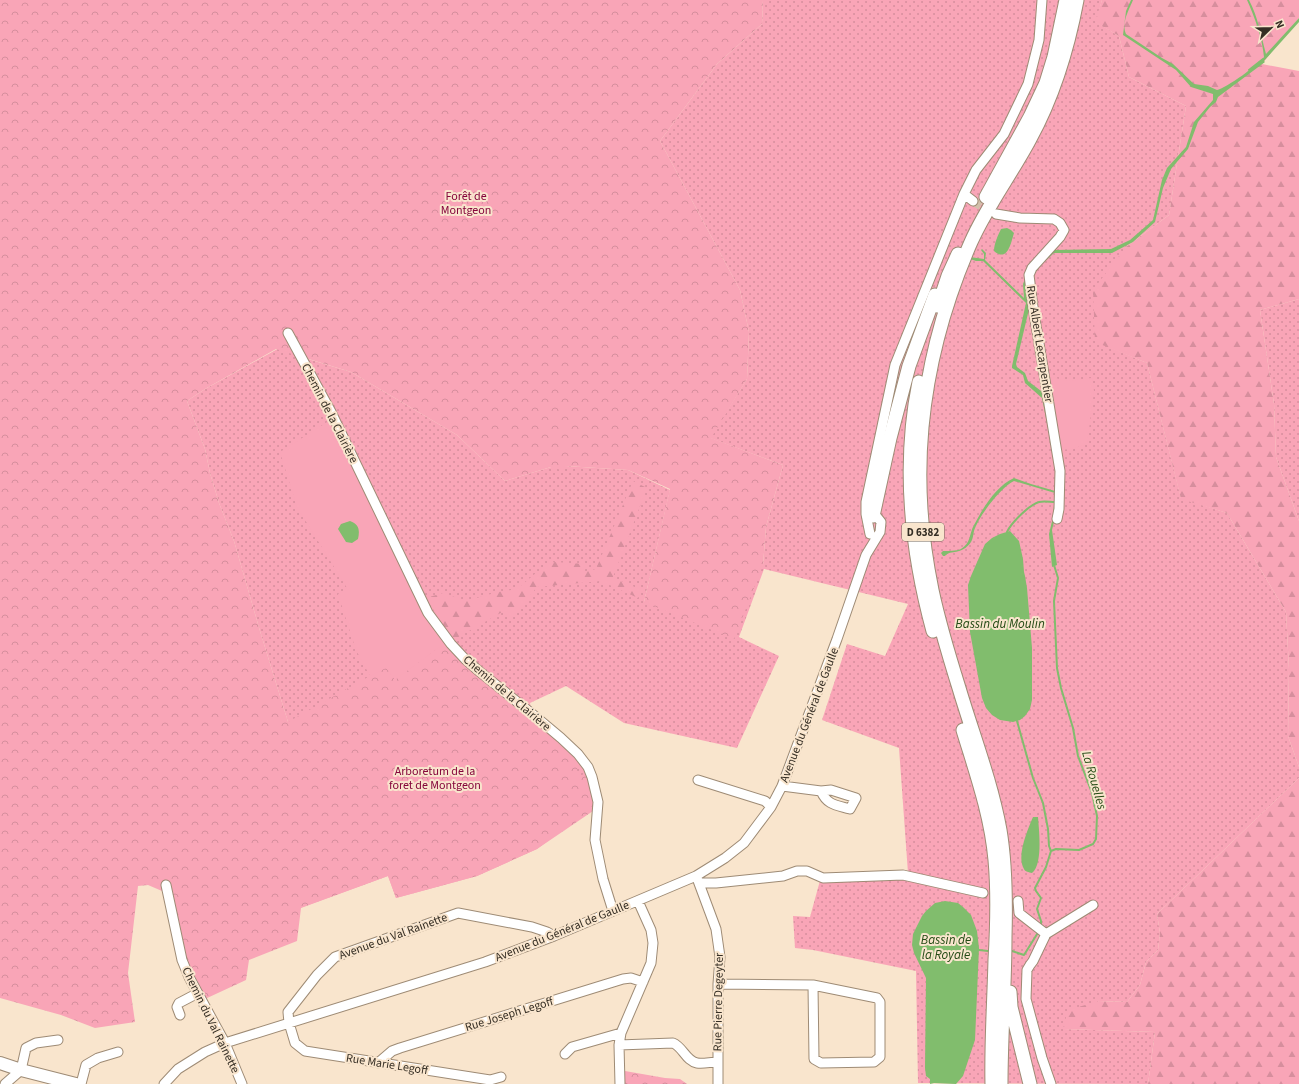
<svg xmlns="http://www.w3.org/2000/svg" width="1299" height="1084" font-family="'Source Sans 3',sans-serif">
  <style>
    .grass { fill: url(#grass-dots) }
    .forest { fill: url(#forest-firs) }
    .park { fill: url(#park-crowns) }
    .garden { fill: #f9a5b7 }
    .water { fill: #81bd6d }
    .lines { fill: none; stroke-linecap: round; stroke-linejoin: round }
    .stream { stroke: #81bd6d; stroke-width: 2 }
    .minor-tunnel { stroke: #d2c0ab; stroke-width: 9; stroke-dasharray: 9 4.5; stroke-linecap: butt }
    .minor-casing { stroke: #9e8b75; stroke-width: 11 }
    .major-casing { stroke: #9e8b75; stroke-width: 14 }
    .highway-casing { stroke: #9e8b75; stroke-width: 15 }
    .minor { stroke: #fff; stroke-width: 9 }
    .major { stroke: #fff; stroke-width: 12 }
    .highway { stroke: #fff; stroke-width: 13 }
    .labels { text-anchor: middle; stroke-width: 4; stroke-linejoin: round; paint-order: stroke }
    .shield { fill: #f9e5cd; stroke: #706557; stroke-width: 1 }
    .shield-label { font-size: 11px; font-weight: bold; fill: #352e24 }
    .park-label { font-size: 12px; fill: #85053b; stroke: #f9e5cd }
    .street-label { font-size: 12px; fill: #352e24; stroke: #f9e5cd }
    .water-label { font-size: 13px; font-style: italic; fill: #244b15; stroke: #f9e5cd }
  </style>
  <defs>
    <pattern id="grass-dots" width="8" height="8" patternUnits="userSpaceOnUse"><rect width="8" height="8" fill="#f9a5b7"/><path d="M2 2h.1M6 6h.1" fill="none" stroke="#d68e9d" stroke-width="1.8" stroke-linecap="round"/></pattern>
    <pattern id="forest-firs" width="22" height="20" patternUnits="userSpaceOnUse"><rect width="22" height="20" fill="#f9a5b7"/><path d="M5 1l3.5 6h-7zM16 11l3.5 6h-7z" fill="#d68e9d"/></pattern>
    <pattern id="park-crowns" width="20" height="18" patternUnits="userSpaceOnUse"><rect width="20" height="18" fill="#f9a5b7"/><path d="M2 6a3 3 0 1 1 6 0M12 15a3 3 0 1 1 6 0" fill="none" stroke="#d68e9d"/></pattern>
  </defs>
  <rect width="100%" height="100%" fill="#f9e5cd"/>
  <path class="grass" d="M763 0H1102L1096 22 1119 36 1129 77 1186 106 1169 215 1126 247 1095 341 1147 363 1181 498 1227 513 1286 612 1289 669 1288 736 1299 767V778L1157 914 1160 933 1158 950 1146 962 1140 985 1127 1002 1099 1001 1064 1029 1155 1032 1148 1084 918 1083 916 971 813 950 795 948 793 916 810 917 821 877 908 873 899 748 822 720 847 644 885 656 908 604 764 569 739 637 779 656 737 748 624 723 566 686 530 703 531 709 595 775 553 837 537 849 477 876 396 898 388 876 300 908 288 722 260 631 234 541 219 503 210 473 205 449 187 401 205 389 290 342 298 356 351 372 457 435 505 481 551 467 566 466 628 470 670 490 644 602 763 565 766 527 783 465 710 438 747 379 749 332 740 290 660 141 717 64 762 24Z
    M1299 299V521L1276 457 1274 404 1260 310Z"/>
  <path class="forest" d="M1102 0H1299V18L1262 64 1299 71V299L1260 310 1274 404 1276 457 1299 521V767L1288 736 1289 669 1286 612 1227 513 1181 499 1147 363 1095 342 1093 290 1126 247 1169 215 1186 106 1129 77 1119 36 1095 22Z
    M633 481 647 488 613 577 641 590 638 598 601 581 537 587 516 613 509 616 504 611 453 640 426 598 443 593 466 601 498 592 517 589 536 573 554 562 585 564 584 572 596 569Z
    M1299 778V1084H1148L1155 1032 1063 1029 1068 1010 1099 1001 1127 1002 1140 985 1146 962 1158 950 1160 933 1157 914Z"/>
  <path class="park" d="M0 0H763L762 24 717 64 660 141 740 290 749 332 747 379 711 438 783 465 766 527 763 565 734 639 644 602 670 489 628 470 566 466 561 470 551 467 505 481 457 435 351 372 276 349 205 389 187 401 205 449 210 473 219 503 234 541 260 631 288 722 386 667 395 679 446 642 449 645 448 648 451 653H455L532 717 580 762 577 769 581 776 587 771 594 804 593 811 537 849 477 876 396 898 388 876 301 908 297 941 249 960 246 980 205 999 179 947 169 894 148 885 138 886 128 973 135 1022 95 1028 61 1015 0 998Z
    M625 1071 665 1078 680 1079 687 1084H625Z"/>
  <path class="garden" d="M1046 376 1068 381 1092 378 1094 391 1087 444 1072 449 1059 450Z
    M332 419 446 642 395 680 386 668 370 676 356 650 338 594 347 588 297 507 280 452Z"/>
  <path class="water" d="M1131 0H1133C1129 10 1121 23 1126 34L1162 58 1173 64 1194 84 1208 86 1217 90C1225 89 1261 63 1264 57 1262 37 1255 18 1247 0H1249C1258 17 1261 36 1266 54L1299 18V22L1264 61 1265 62 1218 97 1216 102 1210 107 1198 122 1188 149 1171 169 1163 188 1155 222 1133 242 1112 253H1054L1039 267 1031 279V274L1052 250 1111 249 1130 240 1153 220 1162 180 1167 168 1186 147 1194 122 1213 100V94L1191 87 1176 70 1123 35 1126 11Z
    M1007 228 1011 230 1014 233C1011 242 1008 263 994 251 994 244 998 235 1001 229Z
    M982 249 986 253 985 260 1024 298 1023 284 1025 279 1030 305 1016 364 1017 367 1025 373 1028 381 1045 394 1059 468 1057 510 1052 530 1057 565 1052 567 1049 534 1053 517 1055 493 1014 481C1001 487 978 517 974 531 973 535 973 539 971 542 961 556 951 549 945 556H943L941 553 943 551C948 551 956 551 961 549 971 543 969 534 974 525 983 508 996 486 1014 478L1031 484 1055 491 1056 473 1055 464 1042 398 1025 383 1023 375 1012 368V366L1026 303 983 261H976L970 259V257L984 259V254L981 250Z
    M350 521C359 524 360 530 358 539L352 543 346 542 338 529 341 524Z
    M1010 531 1019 541 1023 559 1024 572 1025 576 1027 588 1032 648V700L1030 709 1025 716 1020 720 1013 722 1000 720 992 715 986 708 982 698 970 632 968 585 971 576 985 544 992 538 1000 534Z
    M1033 817H1038C1039 831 1043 864 1032 873 1029 872 1025 872 1024 869 1016 856 1028 829 1033 817Z
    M945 901 958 903 963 907 971 915 977 931 979 948 975 1040 963 1076 956 1084 934 1083 930 1084V1079L926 1076 925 1068 926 978 914 953 912 945 913 934 922 916 926 911 935 903Z"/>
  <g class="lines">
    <path class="stream" d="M1249 70 1263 59
      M1007 532C1011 523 1029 505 1039 502 1044 501 1050 502 1055 502
      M1017 721 1033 778 1043 803 1048 829 1049 846 1051 851
      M1041 925V921L1037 909 1041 898 1036 891 1035 888 1046 867 1051 851 1056 849 1079 850 1093 844 1096 839 1097 816 1092 793 1078 756 1073 728 1061 688 1057 668 1054 601 1058 578 1054 565
      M979 950 988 951
      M1012 951 1024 955 1039 931"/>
    <path class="minor-tunnel" d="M973 201 993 213"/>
    <g class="minor-casing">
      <path id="minor" d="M964 194 973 201
        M996 214 1020 218 1054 219 1060 223 1064 230 1060 237 1032 268 1029 275 1033 307 1060 471 1059 509 1057 519
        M288 333 331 412 428 613 451 644 465 659 480 672 536 717 561 738 578 754 588 767 592 777 598 802 595 840 603 879 613 911
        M870 534 866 514V502L895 365 964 194 976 170 1004 134 1028 84 1039 40 1042 0
        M698 780 765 801 771 807
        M782 786 821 791 831 790 856 798 850 809C836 805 827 805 821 791
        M697 878 716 929 720 957 718 984V1084
        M699 883H716L783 876 797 871H807L823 878 903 875 983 893
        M166 885 182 960 189 977 225 1043 242 1084
        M1018 901 1019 913 1046 934
        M718 984 813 985 877 998 880 1002V1057L874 1062 821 1063 814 1059 813 985
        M180 1015 177 1007 179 1003 198 993
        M619 1045 673 1043C683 1047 686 1061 697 1063 703 1064 711 1062 717 1062
        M565 1054 572 1047 621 1033
        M378 1063 392 1051 400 1048 623 979 631 978 643 982
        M501 1077 490 1080 305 1051 295 1043 289 1023 288 1012 317 975 335 957 458 913 532 927 547 932 554 936
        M5 1084 21 1070 26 1048 36 1043 58 1040
        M81 1084 86 1065 98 1058 118 1052
        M164 1084 178 1069 205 1052 225 1043 485 962 554 936 696 876 725 858 744 843 771 807 782 786 837 639 866 555 880 532 881 522 877 517 866 514
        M620 1084 619 1045 621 1033 651 963 653 943 651 930 638 901
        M1051 1084 1042 1058 1026 999 1027 970 1030 965 1033 961 1046 934 1093 905"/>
    </g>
    <g class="major-casing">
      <path id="major" d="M0 1063 21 1070 76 1084"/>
    </g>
    <g class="highway-casing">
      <path id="highway" d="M986 197 1030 117 1046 83 1054 57 1066 0
        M938 306 948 276 958 254
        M919 382C902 465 911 550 933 631
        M873 516 890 438 909 366 935 295
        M963 730C976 773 991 815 995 860 998 893 997 926 995 960 994 1001 991 1043 992 1084
        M1010 992 1011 1007 1030 1084
        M1001 1084C1001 1035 1005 986 1005 937 1006 901 1006 866 1000 830 991 781 973 735 959 688 949 656 939 623 932 590 921 537 917 481 922 427 928 363 945 301 971 242 987 206 1012 173 1030 139 1054 95 1068 48 1077 0"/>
    </g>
    <use href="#minor" class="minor"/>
    <use href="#major" class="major"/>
    <use href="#highway" class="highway"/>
  </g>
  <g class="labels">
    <rect class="shield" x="902" y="523" width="42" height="18" rx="3"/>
    <g class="shield-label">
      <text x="923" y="536">D 6382</text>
    </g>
    <g class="park-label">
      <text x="466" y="200">Forêt de<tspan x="466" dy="14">Montgeon</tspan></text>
      <text x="435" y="775">Arboretum de la<tspan x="435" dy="14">foret de Montgeon</tspan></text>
    </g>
    <g class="street-label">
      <text transform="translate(1040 344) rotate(81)" y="4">Rue Albert Lecarpentier</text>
      <text transform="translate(330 413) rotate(63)" y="4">Chemin de la Clairière</text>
      <text transform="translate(507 693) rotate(40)" y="4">Chemin de la Clairière</text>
      <text transform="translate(809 715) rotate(-69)" y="4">Avenue du Général de Gaulle</text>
      <text transform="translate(562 931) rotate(-22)" y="4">Avenue du Général de Gaulle</text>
      <text transform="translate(393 936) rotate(-20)" y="4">Avenue du Val Rainette</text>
      <text transform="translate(718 1002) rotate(-89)" y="4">Rue Pierre Degeyter</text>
      <text transform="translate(509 1014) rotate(-17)" y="4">Rue Joseph Legoff</text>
      <text transform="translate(211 1020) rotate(64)" y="4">Chemin du Val Rainette</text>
      <text transform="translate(387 1064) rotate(9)" y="4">Rue Marie Legoff</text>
    </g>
    <g class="water-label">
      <text x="1000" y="628">Bassin du Moulin</text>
      <text transform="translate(1095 780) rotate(74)" y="5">La Rouelles</text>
      <text x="946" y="944">Bassin de<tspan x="946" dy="15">la Royale</tspan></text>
    </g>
  </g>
  <g transform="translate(1271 28) rotate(67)" stroke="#f9e5cd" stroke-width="3" paint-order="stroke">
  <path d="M0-3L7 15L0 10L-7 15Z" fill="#352e24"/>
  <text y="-6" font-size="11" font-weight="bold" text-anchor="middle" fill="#352e24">N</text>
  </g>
</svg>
